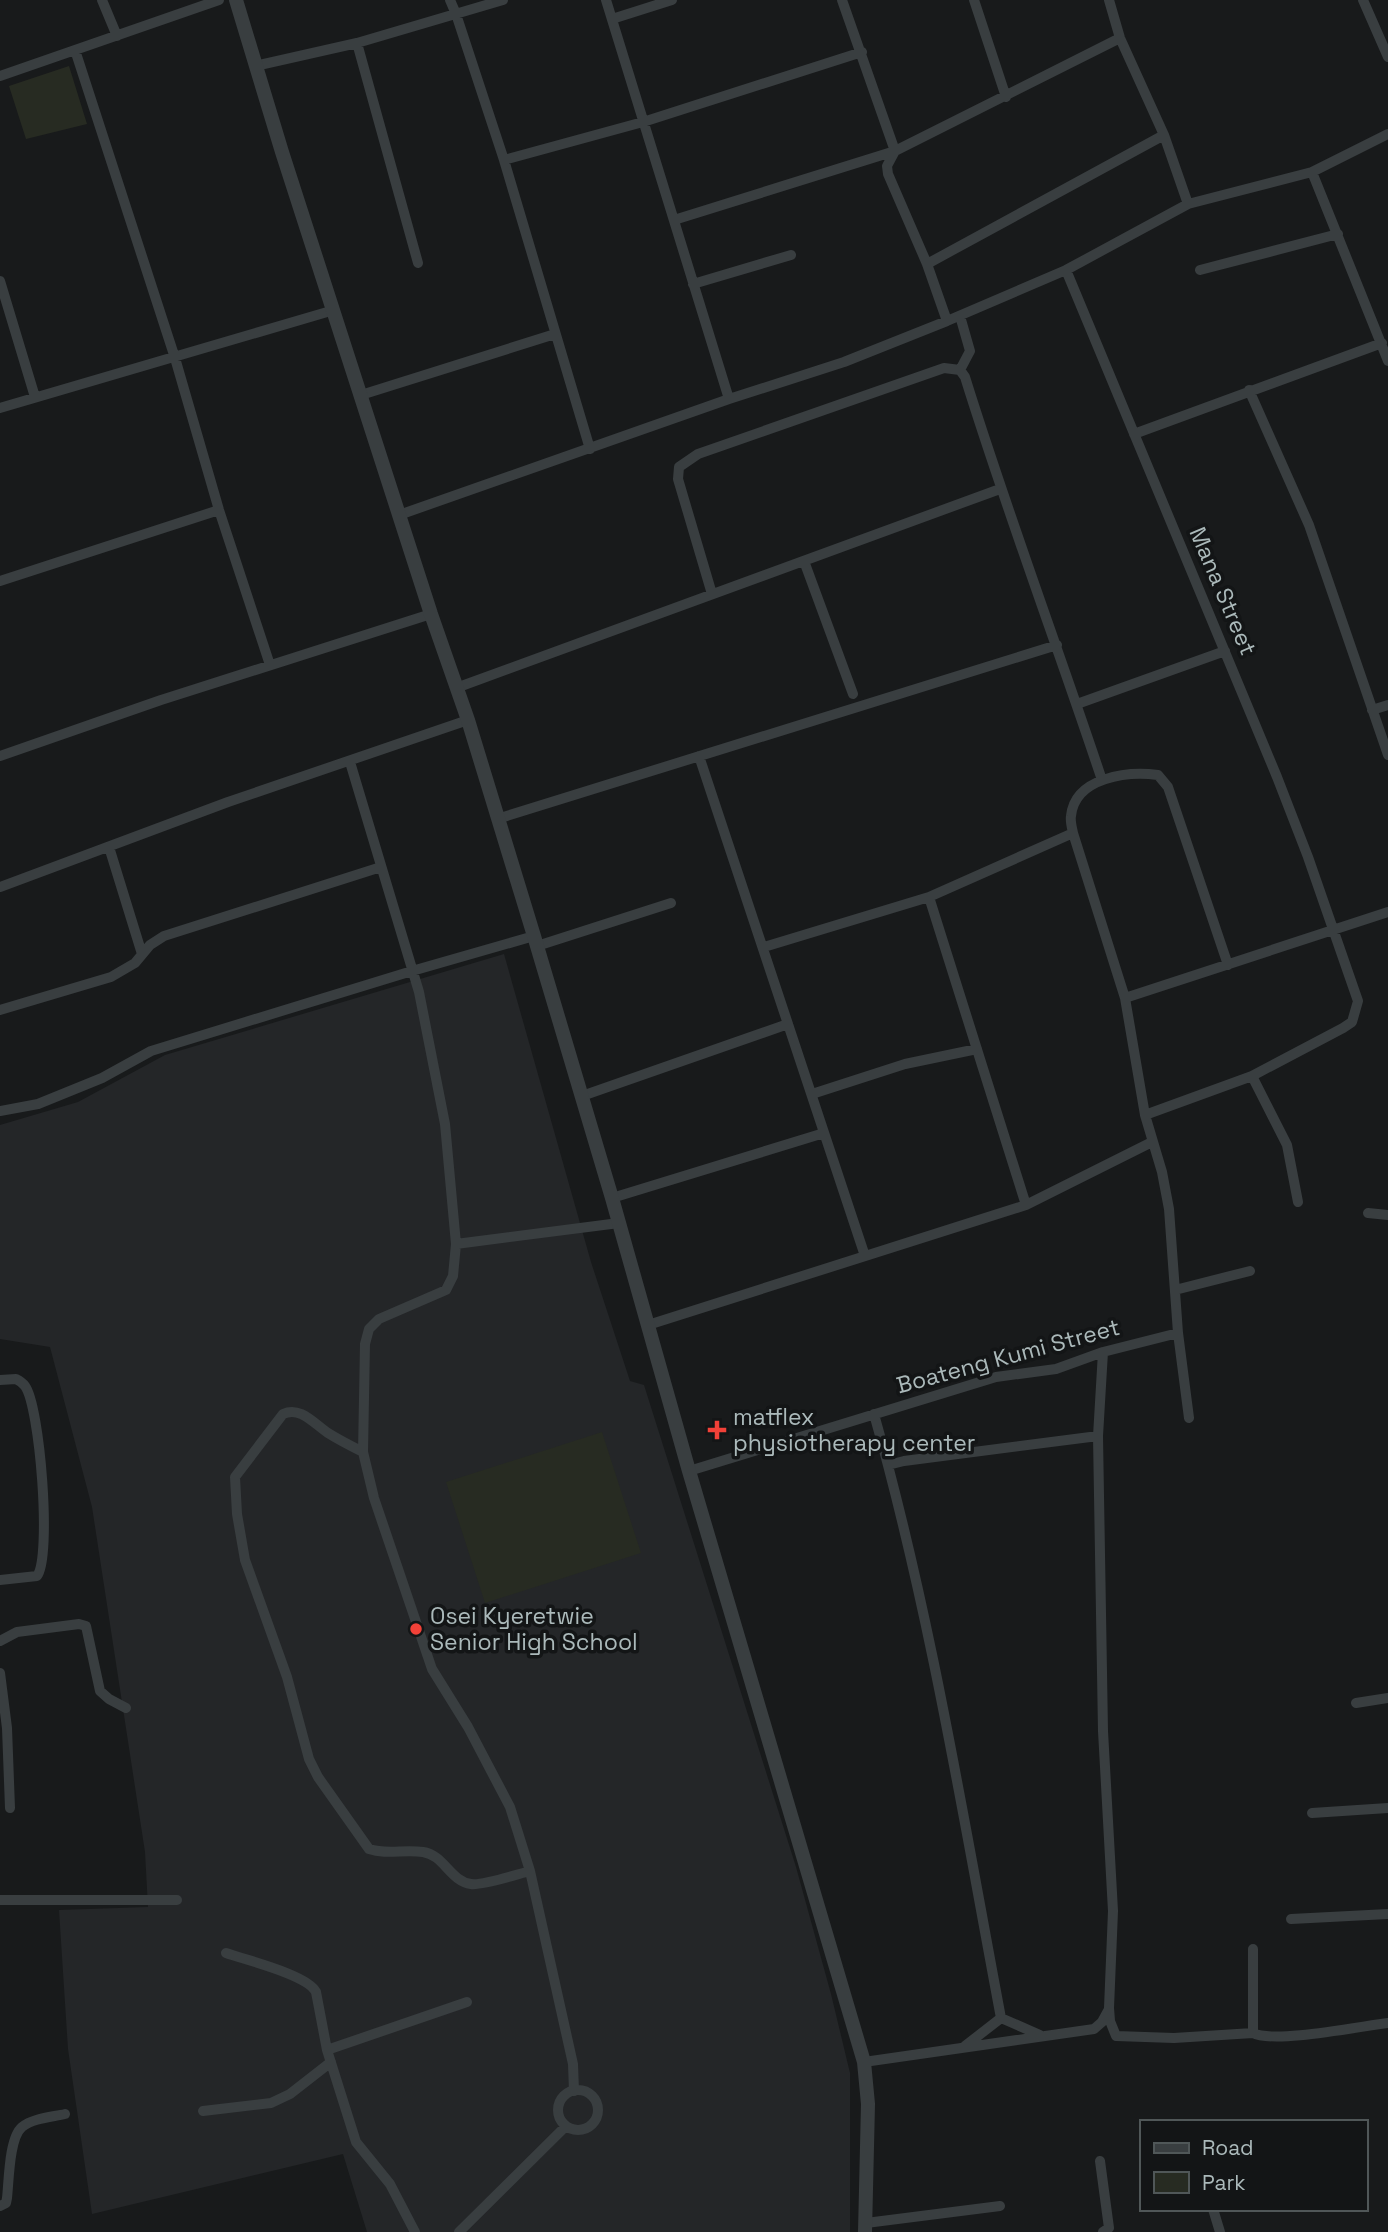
<svg xmlns="http://www.w3.org/2000/svg" width="1388" height="2232" font-family="'Space Grotesk',sans-serif">
  <style>
    .built { fill: #242628 }
    .green { fill: #272b22 }
    .lines { fill: none; stroke-linecap: round; stroke-linejoin: round }
    .minor { stroke: #393e40; stroke-width: 10 }
    .tertiary { stroke: #393e40; stroke-width: 14 }
    .poi-dot { fill: #f24138; stroke: #131516; stroke-width: 2.5 }
    .labels { text-anchor: middle; stroke-width: 7; stroke-linejoin: round; paint-order: stroke }
    .street-label { font-size: 23px; fill: #abb9ba; stroke: #131516 }
    .poi-label { font-size: 23px; fill: #abb9ba; stroke: #131516; text-anchor: start }
  </style>
  <rect width="100%" height="100%" fill="#181a1b"/>
  <path class="built" d="M504 954 591 1262 630 1381 644 1385 796 1867 831 1994 850 2073V2232H367L343 2154 92 2214 68 2049 59 1910 148 1907 145 1852 92 1507 50 1347 0 1339V1125L78 1102 165 1055Z"/>
  <path class="green" d="M69 66 87 124 26 139 9 86Z
    M602 1432 641 1553 485 1603 446 1482Z"/>
  <g class="lines">
    <path class="minor" d="M102 0 117 36
      M450 0 456 14 504 160 590 449
      M606 0 729 399
      M842 0 895 151 887 166 888 174 927 264 947 321
      M974 0 1006 97
      M1109 0 1120 38 1164 135 1188 204
      M1363 0 1388 57
      M612 19 672 0
      M357 43 418 263
      M75 50 175 358 219 510 270 665
      M255 66 357 43 503 0
      M0 76 219 0
      M504 160 643 122 862 52
      M1312 172 1388 361
      M674 220 895 151 1120 38
      M927 264 1164 135
      M1066 270 1277 777 1308 857 1358 1001 1352 1022 1343 1028 1252 1076 1145 1115
      M1200 270 1338 234
      M0 281 35 397
      M693 284 791 255
      M960 316 970 351 960 370
      M1249 390 1309 525 1388 755
      M361 395 555 334
      M0 408 334 310
      M1134 434 1382 343
      M399 515 729 399 844 362 947 321 1066 270 1188 204 1312 172 1388 134
      M804 561 853 694
      M0 581 219 510
      M712 594 678 479 679 467 698 454 944 368 960 370 965 377C1007 512 1057 645 1102 780
      M456 688 1000 489
      M1077 704 1225 651
      M1372 710 1388 705
      M0 756 161 700 431 614
      M699 756 865 1256
      M350 762 419 992 445 1124 456 1244 453 1276 446 1290 379 1319 369 1329 365 1344 363 1452 374 1498 432 1669 468 1727 510 1807 530 1871 573 2064 574 2091
      M497 819 1057 645
      M109 847 142 954
      M0 887 228 802 468 720
      M929 897 1026 1205
      M537 946 671 903
      M764 947 929 897 1073 833
      M1125 998 1388 912
      M0 1010 111 977 135 963 150 945 164 936 381 867
      M1252 1076 1287 1145 1298 1202
      M812 1094 905 1064 977 1049
      M582 1096 788 1024
      M0 1111 38 1104 102 1078 151 1051 412 971 534 936
      M612 1198 824 1133
      M1368 1213 1388 1215
      M456 1244 619 1223
      M1175 1290 1250 1271
      M648 1325 1026 1205 1152 1142
      M1103 1352 1098 1436 1103 1731 1113 1911 1109 2008 1110 2021 1116 2036 1174 2038 1253 2033V1949
      M0 1380 16 1379C20 1381 22 1382 25 1386 40 1406 52 1557 37 1576L0 1580
      M874 1414C930 1612 963 1816 1001 2018
      M1189 1418 1178 1333 1169 1209 1162 1172 1145 1115 1125 998 1073 833C1072 828 1070 821 1071 816 1075 777 1128 771 1158 775L1168 787 1228 965
      M363 1452C351 1446 339 1440 328 1433 314 1424 301 1406 283 1414L235 1477 237 1514 245 1560 287 1677 309 1759 318 1777 369 1849C387 1855 404 1849 423 1852 444 1855 450 1881 471 1884 482 1886 518 1874 530 1871
      M888 1465 904 1461 1098 1436
      M689 1471 996 1377 1056 1369 1103 1352 1178 1333
      M0 1641 17 1632 79 1624 86 1626 100 1691 109 1699 126 1708
      M0 1673 7 1728 10 1808
      M1356 1703 1388 1698
      M1312 1813 1388 1808
      M0 1900H177
      M1291 1919 1388 1914
      M226 1953C246 1960 308 1975 316 1992L327 2050 356 2142 390 2184 415 2232
      M1001 2018 1040 2035
      M1253 2033C1273 2044 1362 2026 1388 2023
      M965 2046 1001 2018
      M327 2050 467 2002
      M864 2062 1094 2029 1102 2022 1108 2011
      M558 2110a20 20 0 1 1 40 0a20 20 0 1 1-40 0Z
      M203 2111 271 2103 290 2094 331 2062
      M1100 2161 1109 2228 1103 2232
      M0 2206 6 2203 7 2198C9 2181 9 2138 22 2127 33 2118 52 2117 65 2114
      M1213 2209 1220 2232
      M866 2223 1000 2206
      M459 2232 566 2126"/>
    <path class="tertiary" d="M236 0 282 152 431 614 468 720 534 936 612 1198 689 1471 864 2062 868 2104 865 2232"/>
  </g>
  <g class="poi-dot">
    <path d="M713.5 1419.5h7v7h7v7h-7v7h-7v-7h-7v-7h7z"/>
    <circle cx="416" cy="1629" r="7"/>
  </g>
  <g class="labels">
    <g class="street-label">
      <text transform="translate(1223 591) rotate(67)" y="8">Mana Street</text>
      <text transform="translate(1008 1356) rotate(-15)" y="8">Boateng Kumi Street</text>
    </g>
    <g class="poi-label">
      <text x="733" y="1425">matflex<tspan x="733" dy="26">physiotherapy center</tspan></text>
      <text x="430" y="1624">Osei Kyeretwie<tspan x="430" dy="26">Senior High School</tspan></text>
    </g>
  </g>
  <rect x="1140" y="2120" width="228" height="91" fill="#131516" stroke="#505758" stroke-width="2"/>
  <rect x="1154" y="2143" width="35" height="10" fill="#393e40" stroke="#505758" stroke-width="2"/>
  <text x="1202" y="2155" font-size="21" fill="#abb9ba">Road</text>
  <rect x="1154" y="2172" width="35" height="21" fill="#272b22" stroke="#505758" stroke-width="2"/>
  <text x="1202" y="2190" font-size="21" fill="#abb9ba">Park</text>
</svg>
